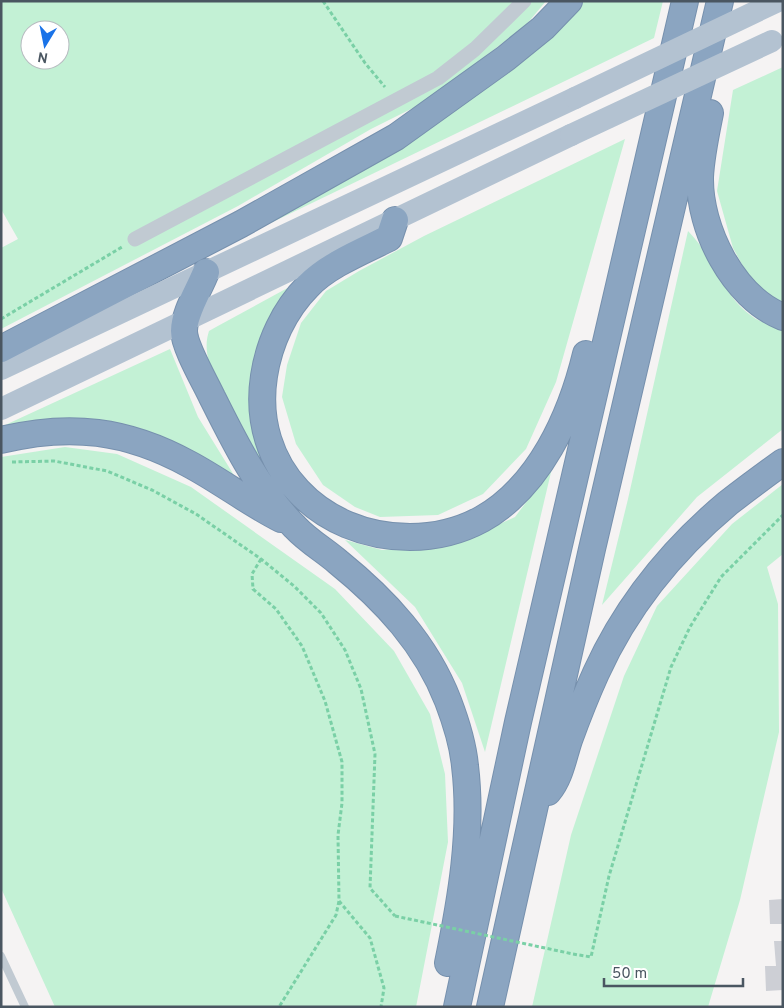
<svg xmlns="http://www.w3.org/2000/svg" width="784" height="1008" font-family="Overpass,sans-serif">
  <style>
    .green { fill: #c3f1d5; fill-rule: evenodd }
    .building { fill: #cdcfd5 }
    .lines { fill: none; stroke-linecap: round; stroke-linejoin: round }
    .motorway-casing { stroke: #7690ad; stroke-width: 28 }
    .path { stroke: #7ad0a6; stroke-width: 3; stroke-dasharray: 4 2.5; stroke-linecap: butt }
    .service { stroke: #c1cad2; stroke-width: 8 }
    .minor { stroke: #c1cad2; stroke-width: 15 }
    .primary { stroke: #b3c2d1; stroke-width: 22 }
    .motorway { stroke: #8ba5c1; stroke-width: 26 }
    .path-bridge { stroke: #7ad0a6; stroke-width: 3; stroke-dasharray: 4 2.5; stroke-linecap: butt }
    .primary-bridge { stroke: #b3c2d1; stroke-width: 22 }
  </style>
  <rect width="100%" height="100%" fill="#f5f3f3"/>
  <path class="green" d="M1 1H546L526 25 427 101 371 129 238 206 1 329V248L18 239 1 209ZM30 30H60V60H30Z
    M583 1H663L654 38 196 259 562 24Z
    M783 67V310L756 290 733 248 717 191 733 90Z
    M625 139 556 382 526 449 483 494 438 515 380 517 355 507 323 485 296 444 282 397 287 365 301 323 326 291 359 271 424 236Z
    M688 231C715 258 721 295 753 317 761 323 774 325 783 328V429L697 497 602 605 628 499Z
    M293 285C266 319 251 350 250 394 250 409 250 426 256 440 263 458 274 475 283 492 260 471 247 441 233 414 224 396 213 378 208 358 206 348 206 340 209 331L216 327Z
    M170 349 198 417 240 485 67 419 3 426Z
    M65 447 117 454 191 487 335 589 394 651 430 714 445 774 448 842 416 1007H55L1 888V457Z
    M552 468 485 752 462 683 415 607 345 540 382 550 460 542 515 517Z
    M783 484V554L767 567 778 604 779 732 740 900 708 1007H532L571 835 624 676 657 606 732 524Z"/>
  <path class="building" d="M783 899V924H770L769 900Z
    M774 941H783V990L766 991 765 966H776Z"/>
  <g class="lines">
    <g class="motorway-casing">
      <path id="motorway" d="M710 113C706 133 701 156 700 177 699 229 733 297 783 317
        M395 220 389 238C363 251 328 265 308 286 284 310 269 343 264 376 250 467 320 537 410 537 435 537 460 531 482 519 540 486 571 416 586 354
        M206 272C199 290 184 313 184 331 184 346 205 382 212 397 235 443 258 490 295 527 308 541 324 550 338 562 385 600 426 644 448 701 456 722 463 744 465 766 473 831 461 900 448 963
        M1 349 241 224 396 137 506 58 543 28 569 1
        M1 440C70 423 127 430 189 464 221 481 249 503 281 519
        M548 792C560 778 563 758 569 740 577 718 586 695 596 673 626 607 673 549 728 503 746 489 765 475 783 462
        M457 1007 518 722 685 1
        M490 1007 592 549 720 1"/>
    </g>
    <path class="path" d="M323 1 365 63 385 87
      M1 319 122 247
      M12 462 54 461 107 471 152 490 196 514 261 559 294 586 321 613 345 650 361 689 375 754 370 888 395 916
      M261 559 252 574 253 589 276 609 302 646 325 701 342 762V803L338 835 339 901 336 915 279 1007
      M339 901 370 938 384 988 381 1007
      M573 954 591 957 609 876 671 667 690 627 721 577 783 515"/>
    <path class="service" d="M1 956 25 1007"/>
    <path class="minor" d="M135 239 438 78 475 49 524 1"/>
    <path class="primary" d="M1 369 575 98
      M1 409 571 135"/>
    <use href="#motorway" class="motorway"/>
    <path class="path-bridge" d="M395 916 573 954"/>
    <path class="primary-bridge" d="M575 98 778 1
      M571 135 772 41"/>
  </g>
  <rect width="784" height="1008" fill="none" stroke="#4a5661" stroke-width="5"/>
  <g transform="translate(45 45) rotate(190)"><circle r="24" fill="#ffffff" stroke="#b7bbc0"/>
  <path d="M0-4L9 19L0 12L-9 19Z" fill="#1a73e8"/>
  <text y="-8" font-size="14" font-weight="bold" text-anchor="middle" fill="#4a5661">N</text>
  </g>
  <path d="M604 978v8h139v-8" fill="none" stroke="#4a5661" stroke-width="2.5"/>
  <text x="612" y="978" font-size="15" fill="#4a5661" stroke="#ffffff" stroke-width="4" paint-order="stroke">50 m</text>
</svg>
